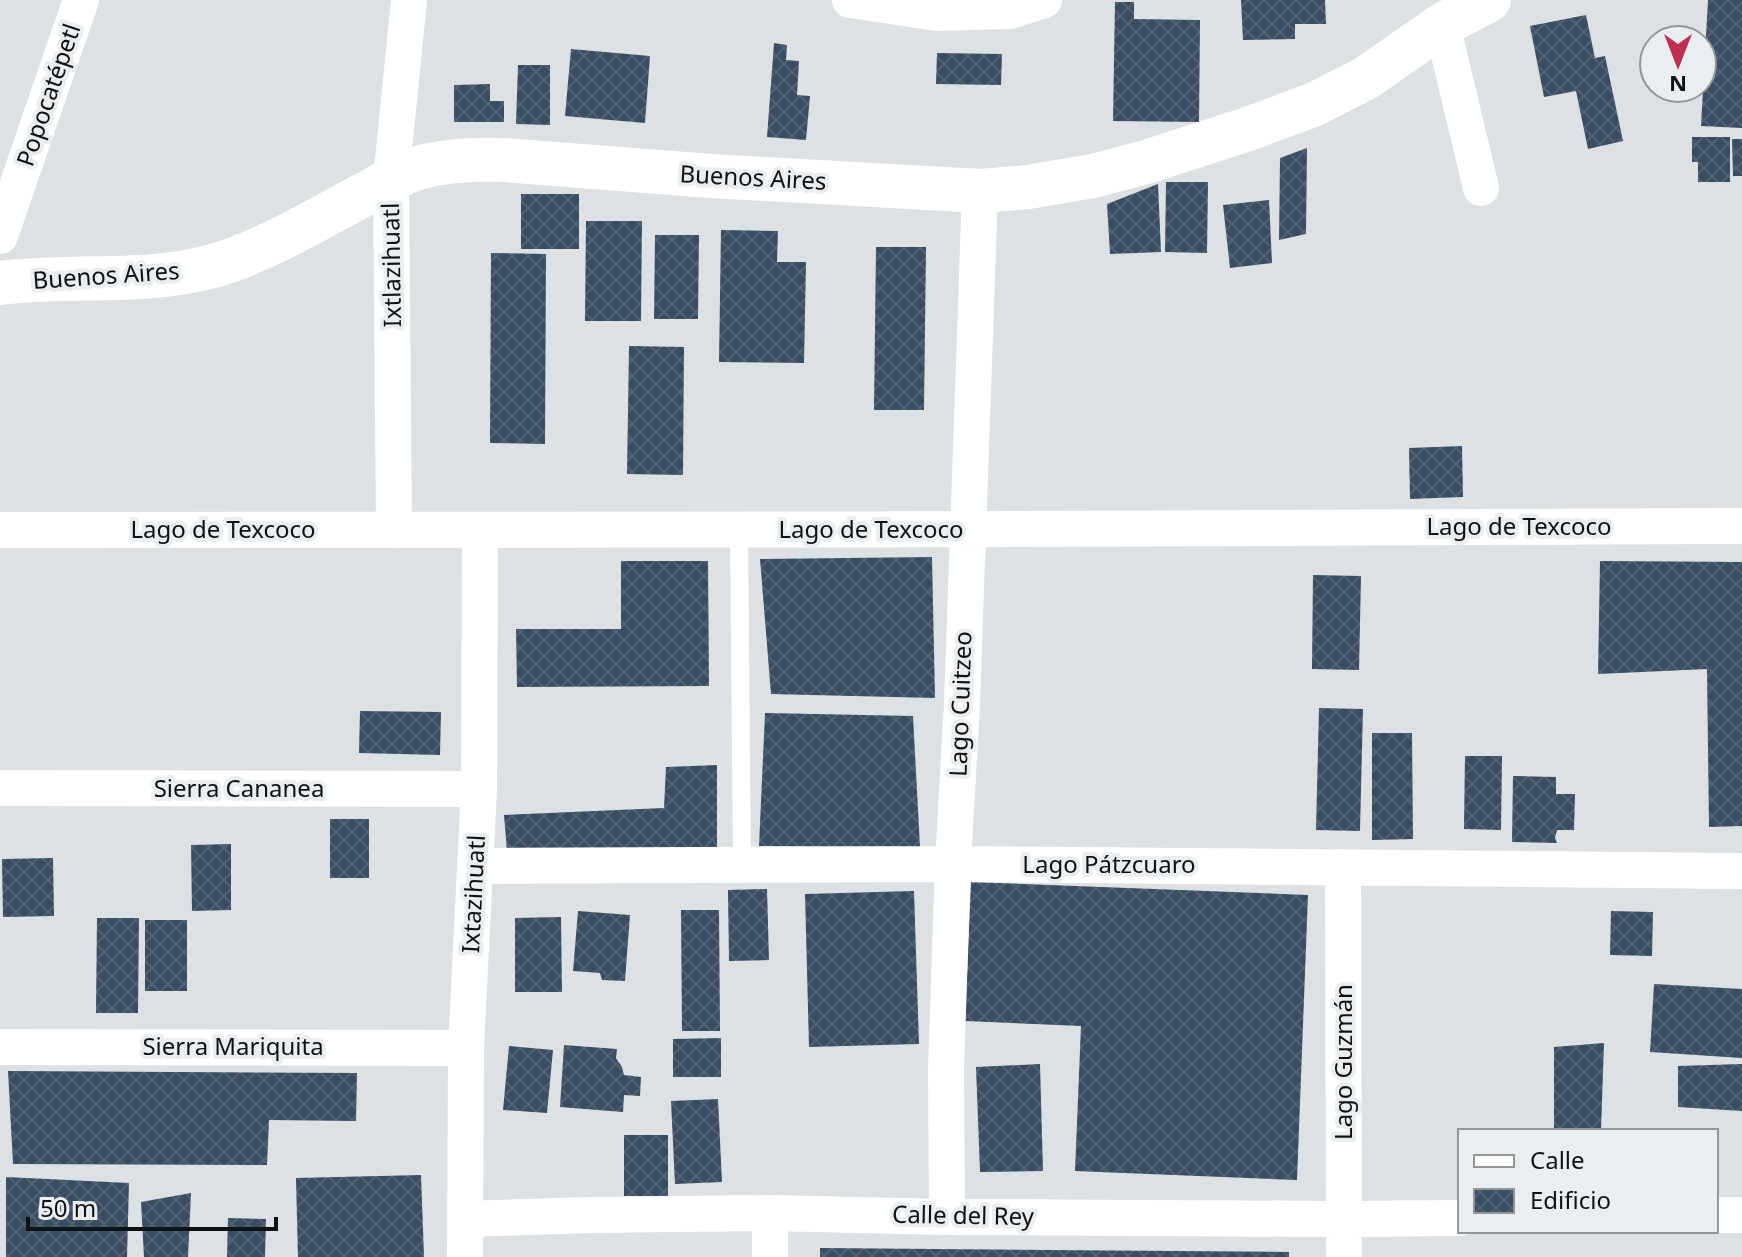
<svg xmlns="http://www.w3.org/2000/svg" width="1742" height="1257" font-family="'Noto Sans',sans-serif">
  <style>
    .building { fill: url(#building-cross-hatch) }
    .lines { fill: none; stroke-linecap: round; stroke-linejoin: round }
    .lane { stroke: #fff; stroke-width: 18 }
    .street { stroke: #fff; stroke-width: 36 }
    .secondary { stroke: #fff; stroke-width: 44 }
    .labels { text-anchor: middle; stroke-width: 8; stroke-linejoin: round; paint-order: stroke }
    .street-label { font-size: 24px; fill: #101112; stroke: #eaeef0 }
  </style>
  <defs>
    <pattern id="building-cross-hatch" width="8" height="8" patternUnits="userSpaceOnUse" patternTransform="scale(2)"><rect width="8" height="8" fill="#394d63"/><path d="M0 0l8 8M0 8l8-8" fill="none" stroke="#526274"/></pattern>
  </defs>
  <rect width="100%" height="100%" fill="#dde1e3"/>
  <path class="building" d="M1241 0H1325L1326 24H1295V39L1243 40Z
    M1708 0H1742V128L1701 126Z
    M1115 2H1134V19L1200 20 1199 122 1113 121Z
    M1586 15 1595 58 1605 56 1623 141 1588 149 1576 91 1544 97 1530 26Z
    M774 43 787 45 786 60 799 61 797 95 810 96 806 140 767 137Z
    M571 49 650 56 645 123 565 116Z
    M937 53 1002 54 1001 85 936 84Z
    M518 65H550V125L516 124Z
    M490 84V101H504V122H454V85Z
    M1692 137H1730V182H1698V162H1692Z
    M1732 139H1742V176H1733Z
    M1307 148 1306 234 1279 240 1280 158Z
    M1166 182H1208L1207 253 1165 252Z
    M1158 184 1161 252 1110 254 1107 204Z
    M521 194H579V249H521Z
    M1269 200 1272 263 1230 268 1223 205Z
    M586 221H642L641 321H585Z
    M721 230 778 231 777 262H806L804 363 719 362Z
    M655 235H699L698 319H654Z
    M876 247H926L924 410H874Z
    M491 253 546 254 545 444 490 443Z
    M629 346 684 347 683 475 627 474Z
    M1462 446 1463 497 1410 499 1409 448Z
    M932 557 935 698 771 694 760 559Z
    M621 561H708L709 686 517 687 516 629H621Z
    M1600 561 1742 562V826L1709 827 1707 669 1598 674Z
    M1313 575 1361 576 1359 670 1312 669Z
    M1319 708 1363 709 1360 831 1316 830Z
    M360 711 441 712 440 755 359 753Z
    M765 713 913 716 920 847 759 846Z
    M1372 733H1412L1413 839 1372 840Z
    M1465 756H1502L1501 830 1464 829Z
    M717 765V847L507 851 504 815 664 808 666 767Z
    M1513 776 1556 777V794H1575L1574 830H1557L1555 838 1557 843 1512 842Z
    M330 819H369V878H330Z
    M231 844V910L192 911 191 845Z
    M53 858 54 916 3 917 2 859Z
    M971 882 1308 895 1297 1180 1075 1171 1081 1026 965 1021Z
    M767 889 769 960 729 961 728 890Z
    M914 891 919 1044 809 1047 805 894Z
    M681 910H719L720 1031H682Z
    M578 911 630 915 625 981 602 980 600 973 573 971Z
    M1611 911 1653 912 1652 956 1610 955Z
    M561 917 562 992H515V918Z
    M97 918H139L138 1013H96Z
    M145 920H187V991H145Z
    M1654 984 1742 989V1058L1650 1052Z
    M721 1038V1077H673V1039Z
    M1604 1043 1601 1131H1554V1047Z
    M564 1045 617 1049 616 1058 622 1067 624 1075 641 1077 640 1096 624 1095 623 1112 560 1107Z
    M509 1046 553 1050 547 1113 503 1110Z
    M1040 1064 1043 1171 980 1172 976 1067Z
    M1742 1064V1111L1678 1107V1066Z
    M8 1071 357 1073 356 1121 269 1120 267 1165 13 1164Z
    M718 1099 722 1182 675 1184 671 1101Z
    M624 1135H668V1196H624Z
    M421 1175 424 1257H298L296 1178Z
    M6 1177 129 1183 127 1257H6Z
    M191 1193 188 1257H144L141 1202Z
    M228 1218 266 1219 265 1257H227Z
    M820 1248 1289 1252V1257H820Z"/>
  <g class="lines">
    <path class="lane" d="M739 529 742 865"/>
    <path class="street" d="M850 0 937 13 1010 11 1044 0
      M1442 25 1481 188
      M0 236 81 0
      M0 530C581 531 1161 529 1742 526
      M394 530 391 180 409 0
      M0 788 479 789
      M476 866 953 864 1742 871
      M1343 867 1344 1257
      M0 1047 466 1048
      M1716 1215H1742
      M947 1217 946 1069 953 864 962 704 980 191
      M466 1219 589 1215 770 1213 947 1217 1345 1219 1460 1218
      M465 1257 466 1048 479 789 480 531
      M770 1257V1213"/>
    <path class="secondary" d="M0 283C71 274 144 285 213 266 265 251 316 220 363 195 380 186 399 174 418 168 446 160 474 159 503 160L711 176 980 191 1028 187 1093 176 1146 162 1245 130 1313 105 1366 78 1442 25 1489 0"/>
  </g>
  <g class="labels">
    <g class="street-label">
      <text transform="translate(49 95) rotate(-71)" y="8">Popocatépetl</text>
      <text transform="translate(753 178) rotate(3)" y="8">Buenos Aires</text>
      <text transform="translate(392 265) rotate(-91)" y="8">Ixtlazihuatl</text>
      <text transform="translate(106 276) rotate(-4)" y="8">Buenos Aires</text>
      <text x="1519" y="535">Lago de Texcoco</text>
      <text x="223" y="538">Lago de Texcoco</text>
      <text x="871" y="538">Lago de Texcoco</text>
      <text transform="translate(961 704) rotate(-88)" y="8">Lago Cuitzeo</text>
      <text x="239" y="797">Sierra Cananea</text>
      <text x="1109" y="873">Lago Pátzcuaro</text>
      <text transform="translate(474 894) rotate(-87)" y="8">Ixtazihuatl</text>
      <text x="233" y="1055">Sierra Mariquita</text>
      <text transform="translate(1344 1062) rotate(-90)" y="8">Lago Guzmán</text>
      <text transform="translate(963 1216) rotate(1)" y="8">Calle del Rey</text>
    </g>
  </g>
  <rect x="1458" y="1129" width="260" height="104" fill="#eaeef0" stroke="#939697" stroke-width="2"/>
  <rect x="1474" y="1155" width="40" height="12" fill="#ffffff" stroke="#939697" stroke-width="2"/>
  <text x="1530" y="1169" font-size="24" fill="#101112">Calle</text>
  <rect x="1474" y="1189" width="40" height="24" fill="url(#building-cross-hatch)" stroke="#939697" stroke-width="2"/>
  <text x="1530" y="1209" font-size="24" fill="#101112">Edificio</text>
  <g transform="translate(1678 64) rotate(180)"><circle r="38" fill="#eaeef0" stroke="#939697" stroke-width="2"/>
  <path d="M0-6L14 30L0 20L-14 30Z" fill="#bf2f51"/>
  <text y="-12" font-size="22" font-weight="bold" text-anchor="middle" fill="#101112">N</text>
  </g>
  <path d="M28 1217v12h248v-12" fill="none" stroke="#101112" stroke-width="4"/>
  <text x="40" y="1217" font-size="24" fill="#101112" stroke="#eaeef0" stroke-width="6" paint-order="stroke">50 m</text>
</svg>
